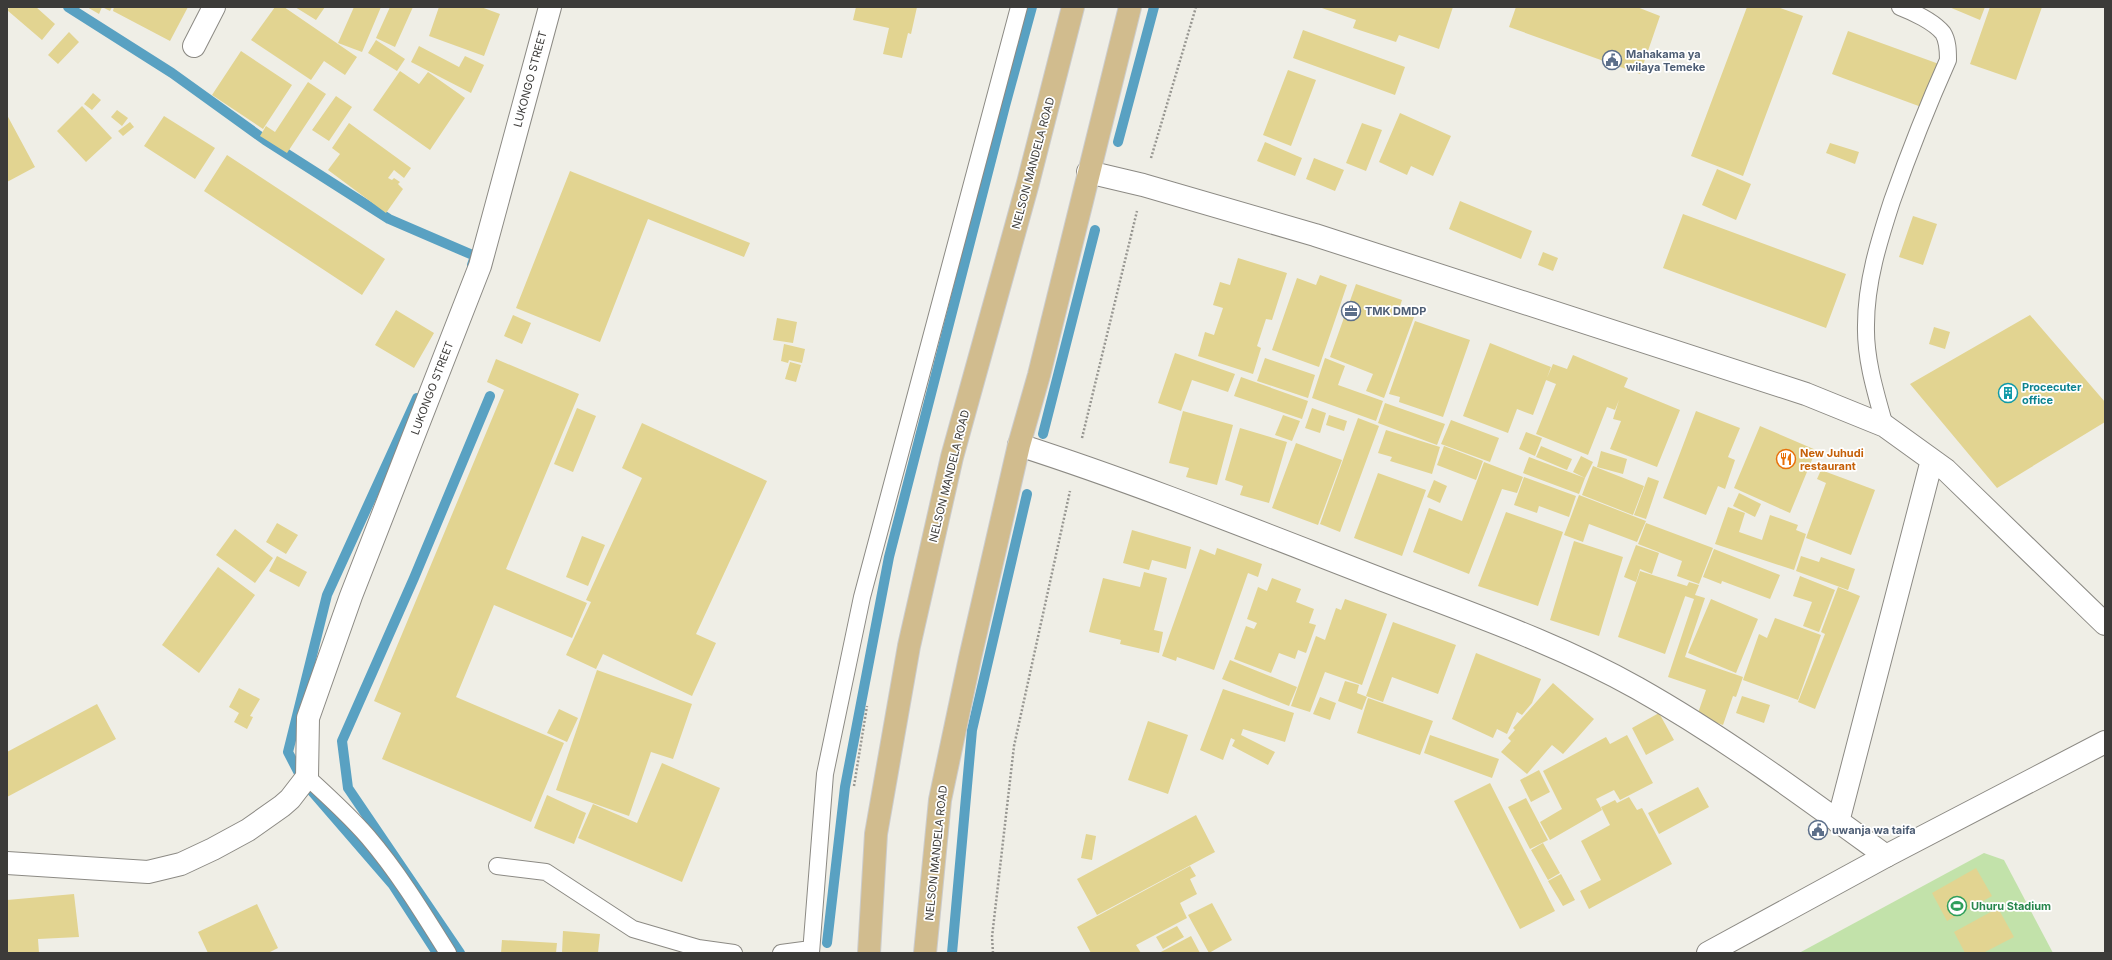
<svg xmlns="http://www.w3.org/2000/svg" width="2112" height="960" font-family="Inter,sans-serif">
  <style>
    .green { fill: #c2e2aa }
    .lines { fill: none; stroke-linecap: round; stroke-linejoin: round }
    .stream { stroke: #59a1c2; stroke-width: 10 }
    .building { fill: #e2d491 }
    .service-casing { stroke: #8c8a84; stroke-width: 18 }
    .minor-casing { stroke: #8c8a84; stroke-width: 24 }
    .tertiary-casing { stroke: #8c8a84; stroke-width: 24 }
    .primary-casing { stroke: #ccc; stroke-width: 24 }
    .path { stroke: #979691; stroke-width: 2.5; stroke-dasharray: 2 2; stroke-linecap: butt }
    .service { stroke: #fff; stroke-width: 16 }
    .minor { stroke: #fff; stroke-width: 22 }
    .tertiary { stroke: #fff; stroke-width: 22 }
    .primary { stroke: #d1bc8e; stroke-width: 22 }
    .labels { text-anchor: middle; stroke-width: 3.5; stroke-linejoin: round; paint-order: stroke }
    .service-label { font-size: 11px; font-weight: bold; fill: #4e5e75; stroke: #fff; text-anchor: start }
    .street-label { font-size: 11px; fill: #3c3b39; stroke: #fff }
    .culture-label { font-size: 11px; font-weight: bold; fill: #0d838f; stroke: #fff; text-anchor: start }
    .food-label { font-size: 11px; font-weight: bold; fill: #c56008; stroke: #fff; text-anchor: start }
    .leisure-label { font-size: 11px; font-weight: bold; fill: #27864d; stroke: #fff; text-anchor: start }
  </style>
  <rect width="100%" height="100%" fill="#efeee6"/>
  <path class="green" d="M1984 853 2004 860 2053 953H1799Z"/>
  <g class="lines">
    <path class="stream" d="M68 7 172 73 265 140 389 219 475 256 472 265
      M1118 142 1154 7
      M417 398 327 595 288 752 303 781 393 885 437 953
      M1043 434 1095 230
      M827 943 845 787 889 557 1005 106 1032 7
      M460 953 348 788 342 741 414 578 490 396
      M952 953 972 730 1027 494"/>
  </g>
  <path class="building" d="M10 7H36L55 24 42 40 7 10Z
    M87 7H112L110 11 102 7 99 14Z
    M114 7H188L170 41 113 11Z
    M275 7H284L357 57 345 75 324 61 311 80 251 40Z
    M295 7H325L316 20Z
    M354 7H381L362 52 338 43Z
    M390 7H413L395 47 376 38Z
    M439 7H481L500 14 484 56 429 36Z
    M856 7H917L911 34 908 33 902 58 883 54 889 28 853 20Z
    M1319 7H1453L1439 49 1399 35 1396 42 1353 28 1356 20Z
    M1516 7H1637L1660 16 1640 74 1509 27Z
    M1747 7H1777L1803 16 1743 176 1691 156Z
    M1949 7H1985L1980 20Z
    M1990 7H2042L2016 80 1970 64Z
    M1303 30 1405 67 1395 95 1293 58Z
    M1848 31 1939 64 1924 108 1832 74Z
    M69 32 79 42 58 64 48 55Z
    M376 40 405 59 397 71 368 53Z
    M419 46 459 67 465 56 484 65 471 93 411 62Z
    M241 51 292 85 263 129 212 95Z
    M1288 70 1316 80 1291 146 1263 135Z
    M400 71 419 84 428 72 465 98 430 150 373 110Z
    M308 82 326 94 287 153 260 136 266 126 275 132Z
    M93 93 101 100 92 110 84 104Z
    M336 96 352 107 329 141 312 130Z
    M82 106 112 138 86 162 57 131Z
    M117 110 128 118 122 126 111 117Z
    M1400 113 1451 136 1433 176 1411 166 1407 175 1379 162Z
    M7 115 35 167 7 182Z
    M164 116 215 148 195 179 144 146Z
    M130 122 134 127 123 136 118 131Z
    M349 123 411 168 404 178 394 170 388 178 392 180 394 178 400 182 398 184 403 189 386 213 328 170 340 154 332 148Z
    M1362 123 1382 130 1366 171 1346 163Z
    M1265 142 1302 158 1295 176 1257 161Z
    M1830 143 1859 152 1855 164 1826 153Z
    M227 155 385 259 362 295 204 191Z
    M1314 158 1344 170 1335 191 1306 179Z
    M1717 169 1751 184 1736 220 1702 205Z
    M570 171 750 243 744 257 648 219 600 342 516 308Z
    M1460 201 1532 231 1521 259 1449 229Z
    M1683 214 1846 274 1826 328 1663 268Z
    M1913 216 1937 224 1923 265 1899 257Z
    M1543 252 1558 258 1553 271 1538 265Z
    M1238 258 1287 273 1272 320 1266 319 1257 346 1261 348 1253 374 1198 356 1205 332 1214 335 1223 308 1213 305 1220 282 1230 285Z
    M1320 275 1347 285 1319 367 1272 350 1297 278 1316 285Z
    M1356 284 1402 300 1398 312 1414 317 1384 398 1366 391 1373 374 1330 357Z
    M396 310 434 333 414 368 375 345Z
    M513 315 531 323 522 344 504 336Z
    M2030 315 2105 402V422L1997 488 1910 384Z
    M777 318 797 322 793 343 773 340Z
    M1415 321 1470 340 1443 417 1399 402 1400 397 1389 394Z
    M1934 327 1950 332 1945 349 1929 344Z
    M1490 343 1551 367 1533 415 1517 409 1508 433 1463 416Z
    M784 344 805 349 802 363 789 360 788 363 781 361Z
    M1175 353 1235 374 1228 392 1192 380 1181 411 1158 403Z
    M1573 355 1628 378 1624 387 1680 410 1657 467 1610 449 1621 421 1613 419 1619 400 1615 410 1607 407 1588 455 1536 434 1556 384 1546 380 1553 364 1567 369Z
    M1265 358 1315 375 1308 398 1257 381Z
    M1325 358 1345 366 1338 385 1383 401 1376 421 1312 398Z
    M496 359 579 394 506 569 587 603 572 638 494 605 456 697 564 743 531 822 382 759 401 713 374 701 504 390 487 382Z
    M790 362 801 365 796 382 785 379Z
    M1241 377 1308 401 1302 419 1234 396Z
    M1385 403 1445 424 1437 445 1378 423Z
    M577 408 596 416 573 472 554 464Z
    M1312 408 1326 413 1320 433 1305 428Z
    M1183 411 1233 425 1217 485 1186 477 1189 468 1169 463Z
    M1696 411 1740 428 1728 457 1735 460 1725 489 1718 486 1706 515 1663 498Z
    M1283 415 1300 421 1292 441 1275 435Z
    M1329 415 1347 421 1344 431 1326 425Z
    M1358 418 1379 426 1340 532 1320 524Z
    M1451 420 1499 438 1490 462 1441 444Z
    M642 423 767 481 696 634 716 643 692 696 603 654 596 669 566 655 591 602 586 600 642 478 622 468Z
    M1760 426 1816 450 1790 513 1734 488Z
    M1240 428 1287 442 1269 503 1240 495 1243 486 1225 480Z
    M1386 430 1440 447 1432 474 1390 461 1392 457 1378 453Z
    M1526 432 1542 438 1535 456 1519 449Z
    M1296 443 1342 460 1318 525 1272 508Z
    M1444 446 1483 461 1476 480 1437 465Z
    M1541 446 1572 459 1567 470 1536 457Z
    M1601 451 1627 459 1623 474 1597 467Z
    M1581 456 1593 462 1585 478 1573 472Z
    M1529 457 1585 478 1579 494 1523 473Z
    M1484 462 1523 477 1517 493 1502 489 1469 574 1413 552 1429 508 1462 521Z
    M1593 466 1644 486 1633 515 1582 495Z
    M1821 470 1875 490 1851 555 1806 538 1826 483 1817 479Z
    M1378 473 1426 490 1402 556 1354 538Z
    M1524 477 1576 496 1569 517 1539 506 1537 513 1514 505Z
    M1648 477 1659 481 1646 519 1634 515Z
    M1434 480 1447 486 1440 503 1427 497Z
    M1739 493 1761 504 1755 517 1733 506Z
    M1579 495 1646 521 1637 542 1589 524 1583 542 1564 535Z
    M1728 507 1745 513 1739 532 1762 540 1770 515 1798 525 1796 530 1806 534 1794 570 1715 544Z
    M1506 512 1563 532 1538 606 1478 586Z
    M277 523 298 535 286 554 266 542Z
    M1646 523 1713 548 1699 584 1677 576 1682 561 1638 544Z
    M235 529 273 558 255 583 216 555Z
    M1132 530 1191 547 1186 569 1152 560 1149 570 1123 563Z
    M582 536 605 545 588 586 566 577Z
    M1574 541 1623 557 1599 636 1550 620Z
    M1636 545 1659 553 1652 574 1640 569 1636 582 1624 577Z
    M1217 548 1262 564 1258 577 1248 573 1214 670 1177 657 1176 661 1162 656 1200 549 1215 555Z
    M1714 549 1780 575 1770 599 1722 581 1721 584 1703 577Z
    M277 556 307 572 299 587 269 571Z
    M1801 556 1819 562 1821 557 1855 569 1848 590 1796 571Z
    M218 567 255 595 199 673 162 645Z
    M1640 571 1687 586 1689 582 1699 585 1695 595 1705 598 1685 657 1743 677 1736 697 1733 696 1723 725 1697 716 1706 690 1668 677 1694 599 1685 596 1688 588 1665 654 1618 637Z
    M1144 572 1167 578 1154 630 1163 632 1159 653 1120 644 1121 640 1089 632 1103 578 1140 587Z
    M1800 576 1835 590 1819 632 1803 626 1812 602 1793 596Z
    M1272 578 1301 589 1296 602 1314 609 1309 623 1316 625 1306 653 1298 650 1295 659 1279 653 1271 673 1234 659 1246 626 1254 629 1257 623 1247 619 1258 587 1267 591Z
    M1838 587 1860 596 1815 709 1798 702 1825 634 1821 632Z
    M1345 599 1387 614 1362 685 1325 672 1310 712 1291 706 1316 636 1325 640 1336 608 1341 610Z
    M1711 599 1758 619 1736 673 1688 653Z
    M1775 618 1821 635 1798 700 1743 680 1759 634 1767 638Z
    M1393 622 1456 645 1438 694 1392 677 1383 702 1366 696Z
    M1476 653 1541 679 1532 703 1522 715 1517 712 1507 734 1497 729 1493 738 1452 719Z
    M1230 660 1297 687 1289 706 1222 679Z
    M597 670 692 704 673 759 651 752 629 816 556 790Z
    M1345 681 1359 685 1357 693 1367 697 1362 710 1338 701Z
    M1553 683 1594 719 1563 754 1552 745 1527 774 1501 752 1511 741 1508 738 1515 730 1513 728Z
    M239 688 260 699 250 716 253 717 247 729 234 722 239 713 229 707Z
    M1223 689 1294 713 1285 742 1243 729 1241 735 1275 752 1268 765 1232 746 1235 740 1231 738 1223 760 1200 750Z
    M1742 696 1770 705 1764 723 1736 713Z
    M1320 697 1336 703 1330 720 1313 714Z
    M1368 698 1433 721 1420 755 1357 733Z
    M97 704 116 739 7 797V752Z
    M559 709 578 718 567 742 547 733Z
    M1659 713 1674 740 1646 755 1632 728Z
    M1148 721 1188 735 1168 794 1128 780Z
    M1430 735 1499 759 1492 778 1424 753Z
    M1627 735 1653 783 1620 800 1614 790 1596 799 1602 810 1550 840 1540 822 1562 809 1543 771 1606 737 1610 744Z
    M662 763 720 788 682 882 578 838 593 804 637 823Z
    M1539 770 1550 792 1531 802 1520 780Z
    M1490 783 1555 911 1520 929 1454 801Z
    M1698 787 1709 807 1659 834 1648 813Z
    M547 795 586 813 574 844 534 828Z
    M1629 797 1637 810 1642 808 1672 864 1589 909 1580 891 1601 880 1581 841 1610 825 1601 807 1615 800 1617 803Z
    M1526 798 1548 840 1530 849 1508 807Z
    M1196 815 1215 852 1097 915 1077 879Z
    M1086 834 1096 836 1092 860 1081 858Z
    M1543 843 1560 873 1548 880 1531 850Z
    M1190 866 1196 876 1190 879 1197 894 1180 903 1187 918 1136 945 1141 953H1091L1077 927Z
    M1976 868 1992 896 1947 921 1932 893Z
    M1561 874 1575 900 1563 906 1548 881Z
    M74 894 79 937 38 939 39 953H7V900Z
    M1212 903 1232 940 1209 953 1188 915Z
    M257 904 278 948 268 953H208L198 932Z
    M1998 908 2014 937 1983 953H1965L1954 932Z
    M1177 926 1184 937 1163 949 1156 937Z
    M563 931 600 934 598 953H562Z
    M1191 936 1200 953H1159Z
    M502 940 557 943 556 953H501Z"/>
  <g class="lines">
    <g class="service-casing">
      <path id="service" d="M1885 426C1876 394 1865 359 1866 325 1866 282 1879 241 1892 201 1909 153 1927 107 1948 60 1948 51 1948 41 1943 33 1934 22 1913 12 1900 7
        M307 777C328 796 349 815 368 837 398 872 423 913 448 953
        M497 866 546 872 633 929 698 948 734 953
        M781 953 811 949
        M811 953 825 774 862 597 1019 7"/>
    </g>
    <g class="minor-casing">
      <path id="minor" d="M194 46 214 7
        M1088 172 1143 185 1315 235 1806 394 1885 426 1946 470 2105 624
        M1019 445C1140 484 1259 532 1378 578 1465 612 1555 642 1637 688 1724 737 1805 797 1886 856
        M1838 822 1932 460
        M7 863 148 872 181 864 213 849 248 830 282 806 290 799 307 777 308 718 351 596 480 266 550 7"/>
    </g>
    <g class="tertiary-casing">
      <path id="tertiary" d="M1708 953 1886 856 2105 742"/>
    </g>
    <g class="primary-casing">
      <path id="primary" d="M869 953 876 834 909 646 952 457 1028 183 1073 7
        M925 953 940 800 970 658 1019 445 1039 375 1130 7"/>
    </g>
    <path class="path" d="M1151 158 1196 7
      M1082 438 1137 211
      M854 786 867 706
      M993 953 992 937 1014 746 1070 491"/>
    <use href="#service" class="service"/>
    <use href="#minor" class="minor"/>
    <use href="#tertiary" class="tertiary"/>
    <use href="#primary" class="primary"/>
  </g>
  <defs>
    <g id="civic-ring" transform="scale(1)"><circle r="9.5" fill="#fff" stroke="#5c6f8a" stroke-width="1.5"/><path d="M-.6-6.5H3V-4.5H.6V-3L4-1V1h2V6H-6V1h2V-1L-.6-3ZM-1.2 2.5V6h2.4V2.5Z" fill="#5c6f8a"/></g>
    <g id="office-ring" transform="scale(1)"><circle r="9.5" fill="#fff" stroke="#5c6f8a" stroke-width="1.5"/><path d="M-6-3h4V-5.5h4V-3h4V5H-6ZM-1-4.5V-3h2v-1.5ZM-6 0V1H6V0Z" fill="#5c6f8a"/></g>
    <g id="building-ring" transform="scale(1)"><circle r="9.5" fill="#fff" stroke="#0f9aa8" stroke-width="1.5"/><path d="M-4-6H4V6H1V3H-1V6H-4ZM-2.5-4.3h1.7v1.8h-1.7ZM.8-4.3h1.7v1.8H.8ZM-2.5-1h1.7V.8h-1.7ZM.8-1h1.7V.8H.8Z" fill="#0f9aa8"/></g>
    <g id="restaurant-ring" transform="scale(1)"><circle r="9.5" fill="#fff" stroke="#e8710a" stroke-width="1.5"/><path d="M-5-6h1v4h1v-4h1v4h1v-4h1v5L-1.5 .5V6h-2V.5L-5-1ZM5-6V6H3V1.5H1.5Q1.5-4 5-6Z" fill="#e8710a"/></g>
    <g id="stadium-ring" transform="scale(1)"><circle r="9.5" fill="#fff" stroke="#2e9e5b" stroke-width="1.5"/><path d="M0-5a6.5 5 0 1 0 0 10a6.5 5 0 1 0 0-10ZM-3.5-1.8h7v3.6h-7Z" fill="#2e9e5b"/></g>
  </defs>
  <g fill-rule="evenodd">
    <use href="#civic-ring" x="1612" y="60"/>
    <use href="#office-ring" x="1351" y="311"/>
    <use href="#building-ring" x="2008" y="393"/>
    <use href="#restaurant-ring" x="1786" y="459"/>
    <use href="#civic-ring" x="1818" y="830"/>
    <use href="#stadium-ring" x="1957" y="906"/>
  </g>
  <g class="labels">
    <g class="service-label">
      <text x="1626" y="58">Mahakama ya<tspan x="1626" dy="13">wilaya Temeke</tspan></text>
      <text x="1365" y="315">TMK DMDP</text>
      <text x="1832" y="834">uwanja wa taifa</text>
    </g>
    <g class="street-label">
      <text transform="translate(530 79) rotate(-75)" y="4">LUKONGO STREET</text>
      <text transform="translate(1033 163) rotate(-75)" y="4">NELSON MANDELA ROAD</text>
      <text transform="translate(432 388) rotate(-69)" y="4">LUKONGO STREET</text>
      <text transform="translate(949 476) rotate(-76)" y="4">NELSON MANDELA ROAD</text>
      <text transform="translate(936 853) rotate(-84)" y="4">NELSON MANDELA ROAD</text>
    </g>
    <g class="culture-label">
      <text x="2022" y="391">Procecuter<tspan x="2022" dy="13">office</tspan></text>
    </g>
    <g class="food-label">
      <text x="1800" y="457">New Juhudi<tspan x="1800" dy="13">restaurant</tspan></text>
    </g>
    <g class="leisure-label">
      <text x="1971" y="910">Uhuru Stadium</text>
    </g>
  </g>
  <rect width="2112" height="960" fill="none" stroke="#3c3b39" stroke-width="16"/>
</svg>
